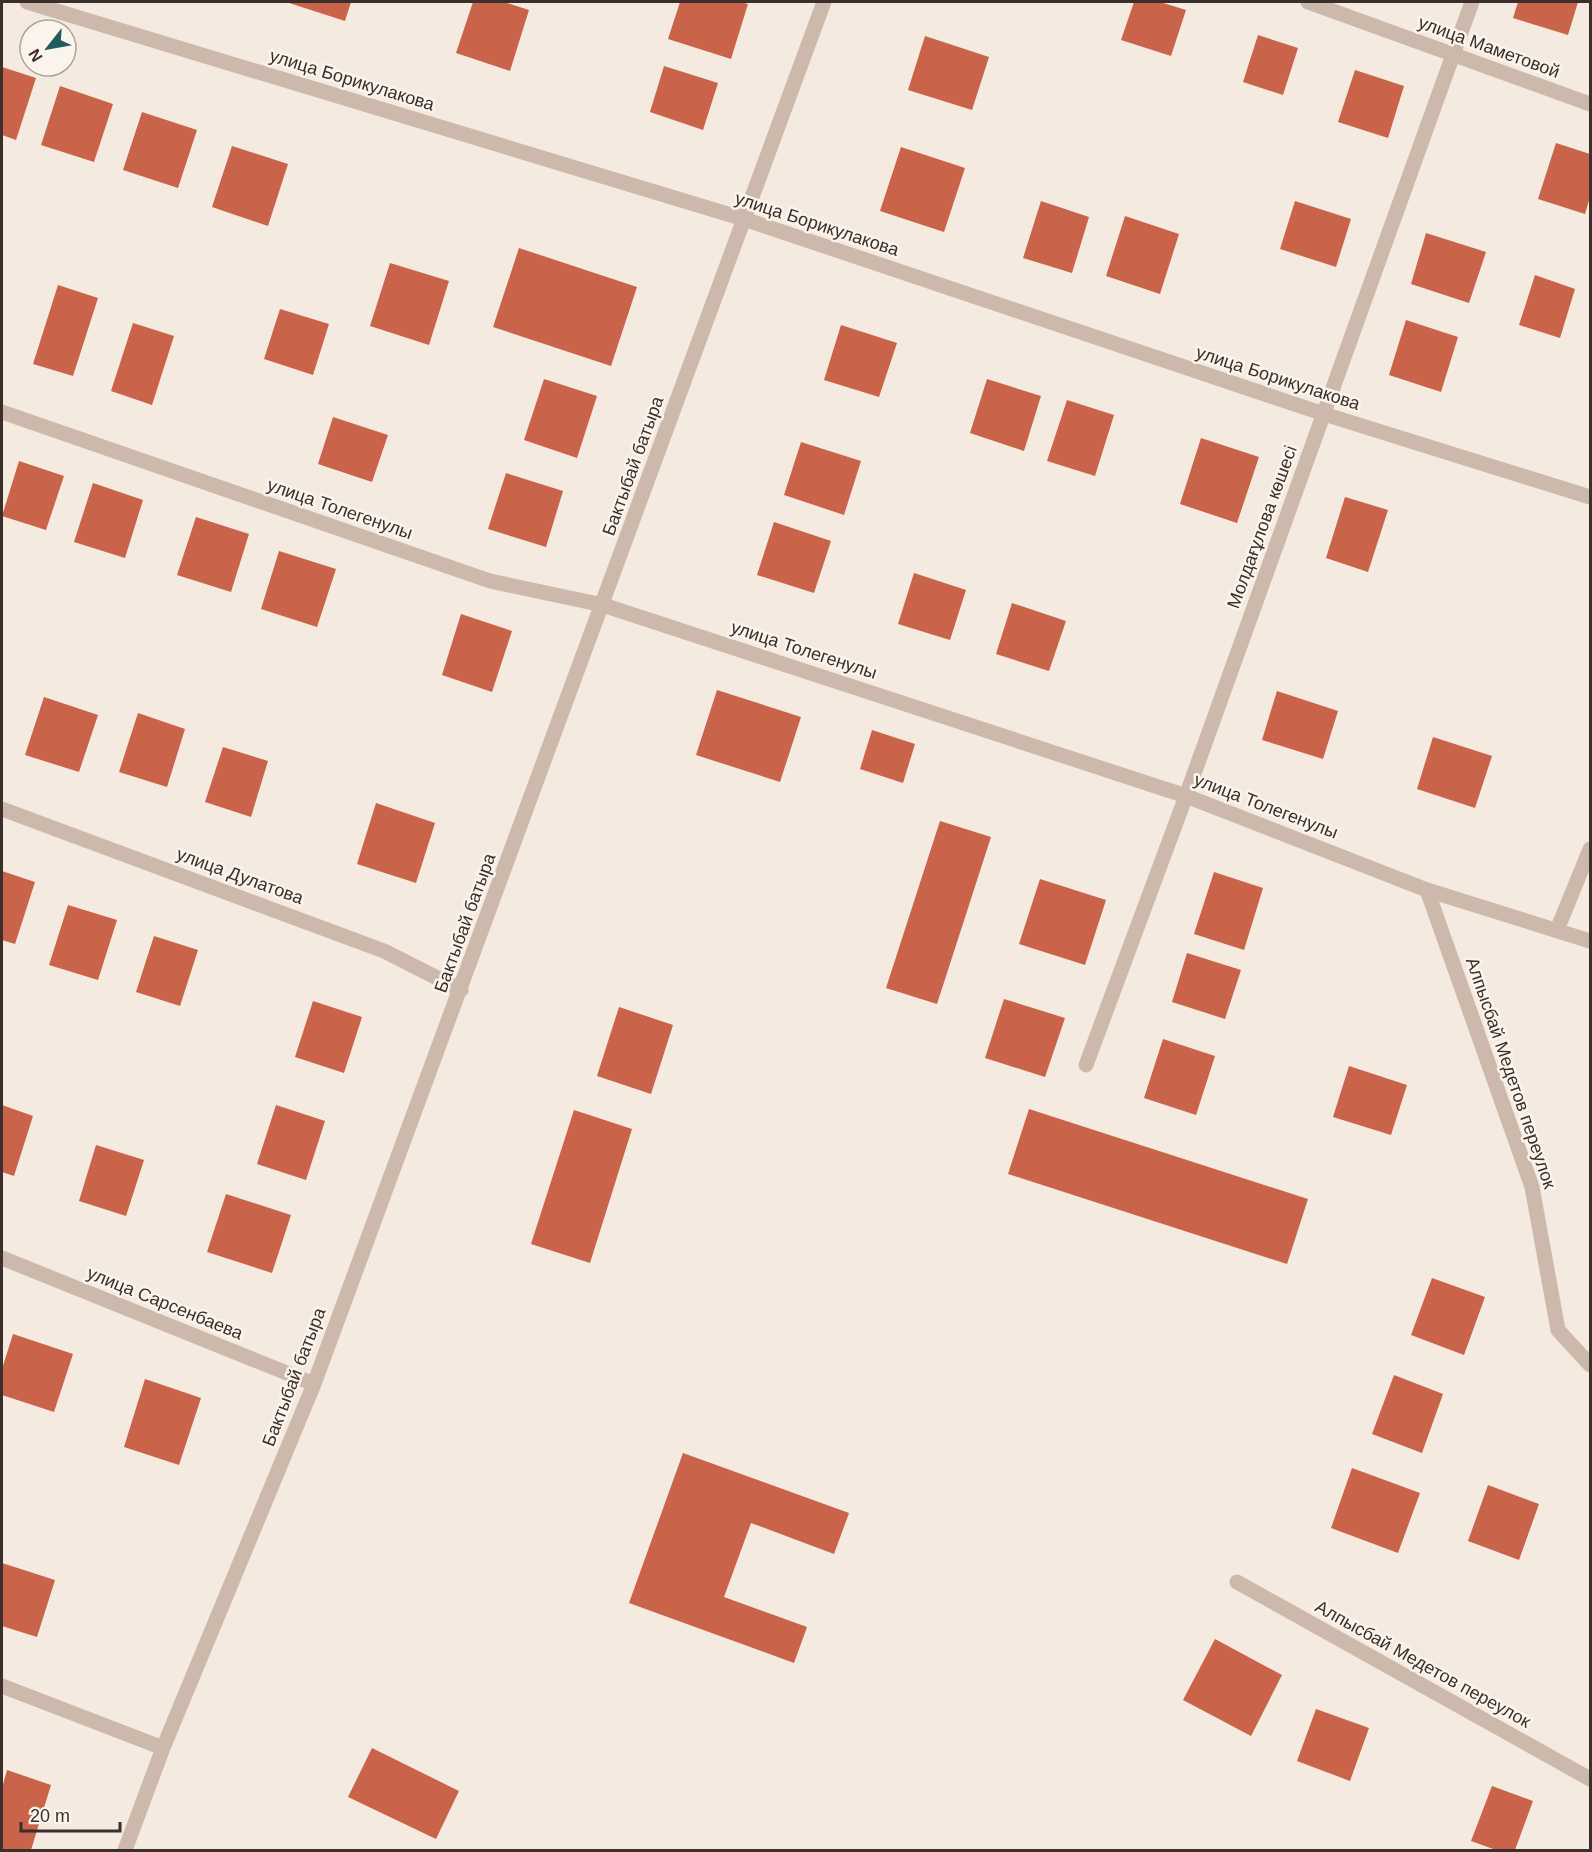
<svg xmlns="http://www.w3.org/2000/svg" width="1592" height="1852" font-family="Helvetica,sans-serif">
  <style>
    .building { fill: #c96349 }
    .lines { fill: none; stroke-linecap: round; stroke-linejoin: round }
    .minor { stroke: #cdb9ab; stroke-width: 15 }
    .labels { text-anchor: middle; stroke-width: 5; stroke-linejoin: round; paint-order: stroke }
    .street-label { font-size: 18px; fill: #3a2f2a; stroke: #fbf4ed }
  </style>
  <rect width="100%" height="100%" fill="#f4eae0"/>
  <path class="building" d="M286 2H351L345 21Z
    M473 2H504L529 10 510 71 456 53Z
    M680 2H740L748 4 731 59 668 39Z
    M1134 2H1160L1186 10 1171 56 1121 40Z
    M1518 2H1578L1568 35 1513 18Z
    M1258 35 1298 48 1283 95 1243 82Z
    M925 36 989 57 972 110 908 90Z
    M664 66 718 83 703 130 650 112Z
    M2 67 36 78 16 140 2 135Z
    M1355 70 1404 86 1388 138 1338 122Z
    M60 86 113 104 94 162 41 145Z
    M142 112 197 130 178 188 123 170Z
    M1556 143 1590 154V197L1585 214 1538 199Z
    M232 146 288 164 268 226 212 207Z
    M901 147 965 168 944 232 880 211Z
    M1041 201 1089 217 1072 273 1023 258Z
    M1295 201 1351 219 1336 267 1280 249Z
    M1125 216 1179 234 1160 294 1106 276Z
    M1426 233 1486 252 1469 303 1411 284Z
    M519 248 637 287 611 366 493 327Z
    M390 263 449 281 429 345 370 326Z
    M1535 275 1575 289 1560 338 1519 325Z
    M58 285 98 298 73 376 33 364Z
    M280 309 329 324 313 375 264 359Z
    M1406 320 1458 337 1441 392 1389 375Z
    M133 323 174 336 152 405 111 391Z
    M841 325 897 343 879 397 824 380Z
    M544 379 597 396 577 458 524 440Z
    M987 379 1041 396 1024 451 970 433Z
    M1067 400 1114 415 1095 476 1047 461Z
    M333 417 388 435 372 482 318 464Z
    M1201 438 1259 457 1237 523 1180 504Z
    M801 442 861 461 844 515 784 495Z
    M19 461 64 476 46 530 2 516Z
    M506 473 563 491 546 547 488 529Z
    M93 483 143 500 125 558 74 542Z
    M1345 497 1388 510 1368 572 1326 558Z
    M196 517 249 534 231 592 177 575Z
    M774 522 831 541 814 593 757 575Z
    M279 551 336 569 317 627 261 609Z
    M914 573 966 590 950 640 898 624Z
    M1012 603 1066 621 1049 671 996 654Z
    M461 614 512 631 492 692 442 675Z
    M717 690 801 717 780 782 696 755Z
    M1277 691 1338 711 1323 759 1262 740Z
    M44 697 98 715 79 772 25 755Z
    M138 713 185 729 167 787 119 772Z
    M872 730 915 744 903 783 860 769Z
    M1433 737 1492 756 1475 808 1417 789Z
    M223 747 268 761 251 817 205 802Z
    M376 803 435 823 416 883 357 864Z
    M940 821 991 837 937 1004 886 988Z
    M2 871 35 882 15 944 2 940Z
    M1214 872 1263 888 1244 950 1194 934Z
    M1040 879 1106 900 1085 965 1019 944Z
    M68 905 117 920 98 980 49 965Z
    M154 936 198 950 180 1006 136 992Z
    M1187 953 1241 970 1225 1019 1172 1002Z
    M1004 999 1065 1018 1045 1077 985 1058Z
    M313 1001 362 1017 344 1073 295 1057Z
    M619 1007 673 1025 651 1094 597 1076Z
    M1163 1039 1215 1056 1196 1115 1144 1098Z
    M1349 1066 1407 1085 1391 1135 1333 1117Z
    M2 1105 33 1116 14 1176 2 1172Z
    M276 1105 325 1121 306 1180 257 1164Z
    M1029 1109 1308 1199 1287 1264 1008 1174Z
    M574 1110 632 1129 590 1263 531 1244Z
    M96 1145 144 1160 126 1216 79 1201Z
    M226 1194 291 1215 272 1273 207 1252Z
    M1432 1278 1485 1297 1464 1355 1411 1335Z
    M13 1334 73 1354 54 1412 2 1395V1369Z
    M1394 1375 1443 1394 1422 1453 1372 1434Z
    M145 1379 201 1398 179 1465 124 1447Z
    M683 1453 849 1513 834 1554 751 1523 724 1597 807 1627 794 1663 629 1603Z
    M1352 1468 1420 1493 1398 1553 1331 1528Z
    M1488 1485 1539 1504 1519 1560 1468 1541Z
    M2 1563 55 1580 37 1637 2 1626Z
    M1215 1639 1282 1675 1251 1736 1183 1700Z
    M1316 1709 1369 1728 1350 1781 1297 1761Z
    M372 1748 459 1791 436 1839 348 1797Z
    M7 1770 51 1785 31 1850H2V1788Z
    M1492 1786 1533 1801 1515 1850H1496L1471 1841Z"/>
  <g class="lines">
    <path class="minor" d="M27 2 744 219 1324 414 1590 497
      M1308 2 1590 104
      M2 412 490 581 603 605 1186 796 1427 890 1590 941
      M2 809 384 951 461 990
      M1427 890 1532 1187 1558 1330 1590 1365
      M1557 930 1590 849
      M1086 1065 1186 796 1472 2
      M2 1258 314 1384
      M1237 1582 1590 1779
      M2 1686 163 1748
      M125 1850 163 1748 314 1384 824 2"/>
  </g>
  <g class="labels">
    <g class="street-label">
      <text transform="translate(1489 47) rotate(20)" y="6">улица Маметовой</text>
      <text transform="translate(352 80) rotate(17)" y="6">улица Борикулакова</text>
      <text transform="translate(817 224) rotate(18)" y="6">улица Борикулакова</text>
      <text transform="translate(1278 378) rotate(18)" y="6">улица Борикулакова</text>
      <text transform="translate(633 466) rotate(-70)" y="6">Бактыбай батыра</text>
      <text transform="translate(340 509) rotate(19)" y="6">улица Толегенулы</text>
      <text transform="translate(1262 527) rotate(-70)" y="6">Молдағұлова көшесі</text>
      <text transform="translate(804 650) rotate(18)" y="6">улица Толегенулы</text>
      <text transform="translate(1266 806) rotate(21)" y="6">улица Толегенулы</text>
      <text transform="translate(240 876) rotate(20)" y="6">улица Дулатова</text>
      <text transform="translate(465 923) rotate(-70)" y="6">Бактыбай батыра</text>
      <text transform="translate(1511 1073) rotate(71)" y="6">Алпысбай Медетов переулок</text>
      <text transform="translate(165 1303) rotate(22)" y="6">улица Сарсенбаева</text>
      <text transform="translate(294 1377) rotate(-69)" y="6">Бактыбай батыра</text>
      <text transform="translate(1423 1664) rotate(29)" y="6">Алпысбай Медетов переулок</text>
    </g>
  </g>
  <rect width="1592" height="1852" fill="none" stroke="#3a2f2a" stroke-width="6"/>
  <g transform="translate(48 48) rotate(239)"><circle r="28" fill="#fbf4ed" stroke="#aea59f" stroke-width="1.5"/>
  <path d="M0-4.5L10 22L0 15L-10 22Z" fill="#1e5c5e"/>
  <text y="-9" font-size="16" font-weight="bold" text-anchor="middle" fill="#3a2f2a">N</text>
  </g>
  <path d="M21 1822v9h99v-9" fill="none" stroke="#3a2f2a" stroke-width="3"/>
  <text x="30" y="1822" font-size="18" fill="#3a2f2a" stroke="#fbf4ed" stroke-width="4.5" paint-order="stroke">20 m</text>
</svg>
